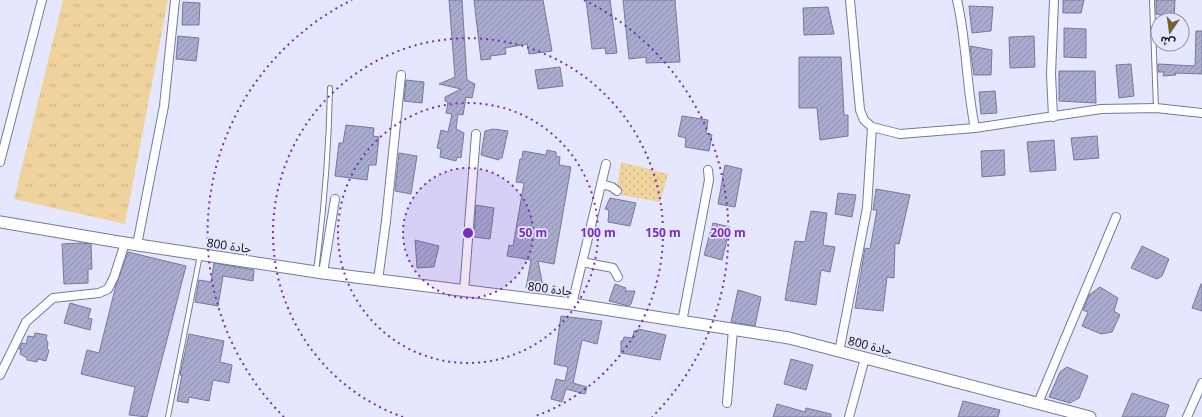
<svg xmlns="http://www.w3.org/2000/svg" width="1202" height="417" font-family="'Noto Sans','Noto Sans Arabic',sans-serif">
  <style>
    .grass { fill: url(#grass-tufts) }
    .park { fill: url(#park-dots) }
    .building { fill: url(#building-hatch); stroke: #75799a }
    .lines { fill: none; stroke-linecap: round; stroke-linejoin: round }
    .service-casing { stroke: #767a9b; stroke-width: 6 }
    .minor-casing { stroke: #767a9b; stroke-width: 10 }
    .secondary-casing { stroke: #767a9b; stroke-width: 13 }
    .service { stroke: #fff; stroke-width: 4 }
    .minor { stroke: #fff; stroke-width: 8 }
    .secondary { stroke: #fff; stroke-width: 11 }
    .ring { fill: none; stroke: #7b2cbf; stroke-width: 2; stroke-dasharray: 2 4 }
    .labels { text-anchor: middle; stroke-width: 3.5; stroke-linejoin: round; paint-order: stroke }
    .street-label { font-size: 12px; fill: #151723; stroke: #e4e7fd }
    .centre { fill: #7b2cbf; stroke: #e4e7fd; stroke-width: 2 }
    .ring-label { font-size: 12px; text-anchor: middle; font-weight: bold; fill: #7b2cbf; stroke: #e4e7fd; stroke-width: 3.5; stroke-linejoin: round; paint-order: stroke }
  </style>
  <defs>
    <pattern id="grass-tufts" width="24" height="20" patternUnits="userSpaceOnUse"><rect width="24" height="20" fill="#f0d39c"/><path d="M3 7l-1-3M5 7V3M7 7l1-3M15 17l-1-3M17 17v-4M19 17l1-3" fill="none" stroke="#cdb486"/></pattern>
    <pattern id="park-dots" width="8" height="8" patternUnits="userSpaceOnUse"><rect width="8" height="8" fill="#f0d39c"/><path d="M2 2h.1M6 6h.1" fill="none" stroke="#cdb486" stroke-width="1.8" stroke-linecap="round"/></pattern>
    <pattern id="building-hatch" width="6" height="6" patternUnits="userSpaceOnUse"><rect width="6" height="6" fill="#a7acce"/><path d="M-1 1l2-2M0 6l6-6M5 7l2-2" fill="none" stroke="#8f93b1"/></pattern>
  </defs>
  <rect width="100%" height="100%" fill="#e4e7fd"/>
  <path class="grass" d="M63 0H168L125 224 14 199Z"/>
  <path class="park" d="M621 162 668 174 660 202 616 194Z"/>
  <path class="building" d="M449 0H462L467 80 475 84 472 98 466 97 463 115 458 114 456 129 464 133 461 158 457 157 456 161 440 157 441 149 437 148 441 130 448 132 452 114 446 113 448 102 445 101V97L461 89 439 84 455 77Z
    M474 0H543L552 51 529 54 527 44 505 48 506 54 490 56 491 59 481 60Z
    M586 0H610L617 53 606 54 605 48 592 49Z
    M623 0H675L680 62 646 63V57L629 59Z
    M1063 0H1084L1081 13H1063Z
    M1156 0H1175L1174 20H1161L1162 15 1156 14Z
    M183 2 200 3 199 25H182Z
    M969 6 993 7 991 31 972 33Z
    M828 7 834 34 804 35 803 8Z
    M1064 28 1086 29V58L1064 57Z
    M1196 31H1202V74L1175 73 1176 75 1163 76 1164 72H1158V64L1195 66Z
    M178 36 199 38 196 61 176 59Z
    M1034 36 1035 67 1010 68 1009 37Z
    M970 46 992 50 991 75H974Z
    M799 57H841L844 115H848V136L820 140 817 108H799Z
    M1131 64 1134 96 1119 98 1116 65Z
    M560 67 563 86 538 89 535 70Z
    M1059 71H1095L1096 103 1059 101Z
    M406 80 424 82 422 103 404 101Z
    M995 91 997 113 981 114 979 92Z
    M682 116 708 120 706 133 712 135 709 151 685 147 686 138 678 136Z
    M346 125 374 128 373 136 379 137 376 165H369L367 180 335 176 339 143H343Z
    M493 129 508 131 502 158H499V160L481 155 485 131Z
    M1097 136 1099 158 1074 160 1071 138Z
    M1054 140 1056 170 1030 172 1027 142Z
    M547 150 556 152V156L560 157 559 165 571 167 554 264 538 261 544 292 526 288 531 260 507 256 509 245 513 246 524 183 516 182 520 159H522L523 151 546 155Z
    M1004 150 1005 175 982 177 981 151Z
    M399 153 417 156 411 194 395 191Z
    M725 165 742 169 735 207 718 204Z
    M876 189 910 195 899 244 895 243 894 278 887 277 883 311 855 308 865 248 870 249 877 210H873Z
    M838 193 856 195 852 217 835 214Z
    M610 198 636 203 630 226 608 222 609 210 605 209Z
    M476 205 494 208 490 239 474 237Z
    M811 211 827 213 823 245 835 247 830 272 821 270 816 305 785 300 795 241 805 242Z
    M713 223 730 227 722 260 704 255Z
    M415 240 439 246 434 267 417 268Z
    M81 243 91 244 92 269H88V283L64 284 62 244Z
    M1142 246 1169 259 1162 276 1157 279 1131 268Z
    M128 252 186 266 147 417 129 415 135 387 81 374 87 350 99 353 116 285Z
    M214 263 254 270 253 281 223 276 218 306 195 302 199 280 211 282Z
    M615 284 626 288 625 291H635L631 304 629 306 609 301Z
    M1201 284H1202V311L1192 308Z
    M1100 287 1118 298 1114 311 1120 315 1112 332 1101 334 1082 326 1088 312 1083 310 1089 295Z
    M738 290 761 297 755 326 731 322Z
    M70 303 91 309 88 318 92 319 90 330 64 323Z
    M561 316 602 321 597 344 582 340 573 383 587 387 585 394 566 389 562 402 551 399 556 379 565 381 568 367 554 364Z
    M638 329 666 335 660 360 621 353V341H623L624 337 633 338 634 331H638Z
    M35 333 47 335 46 339 48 343 47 349 49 350 46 361 38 359 37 362 27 360V358L20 354 21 349H19L22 343 26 344 28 336 34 337Z
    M189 334 224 341 220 362 232 365 229 383 213 380 209 401 189 397 188 403 177 401 182 375H180Z
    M791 359 813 365 806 390 784 384Z
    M1067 367 1088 376 1079 398 1070 403 1049 397 1060 372Z
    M1132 393 1169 405 1165 417H1122Z
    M963 401 1000 410 998 417H958Z
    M777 404 805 412 806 408 831 414V417H773Z"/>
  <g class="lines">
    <g class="service-casing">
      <path id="service" d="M1152 0 1156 108
        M316 271C324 210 329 150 330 88
        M168 417 200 255"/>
    </g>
    <g class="minor-casing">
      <path id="minor" d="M850 0 860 110 864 120 872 127 900 134 975 128 1101 109 1156 108 1202 113
        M957 0C967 42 966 86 975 128
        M1053 117 1051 74 1054 0
        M0 162 42 0
        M601 184 612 187 617 191
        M137 245 164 106 175 0
        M582 262 613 268 618 277
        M323 273 335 199
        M378 280 386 221 401 75
        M464 291 476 134
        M572 304 606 164
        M682 322 709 180 708 170
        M839 352 867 208 872 127
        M0 375 26 322 53 298 99 293 108 289 114 277 125 243
        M727 403 733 329
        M1038 403 1116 217
        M849 417 865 358
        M1187 417 1202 383"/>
    </g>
    <g class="secondary-casing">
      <path id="secondary" d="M0 222 125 243 323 273 572 304 789 338 1090 417"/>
    </g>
    <use href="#service" class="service"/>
    <use href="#minor" class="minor"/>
    <use href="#secondary" class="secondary"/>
  </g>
  <circle cx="468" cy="233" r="65" fill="#7b2cbf" fill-opacity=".12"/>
  <g class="ring">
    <circle cx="468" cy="233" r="65"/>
    <circle cx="468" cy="233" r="130"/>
    <path d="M403 417A195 195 0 1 1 533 417"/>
    <path d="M284 417A260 260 0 0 1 352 0M584 0A260 260 0 0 1 652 417"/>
  </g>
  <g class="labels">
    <g class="street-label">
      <text transform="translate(229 246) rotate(8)" y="4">جادة 800</text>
      <text transform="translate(550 289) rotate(7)" y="4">جادة 800</text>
      <text transform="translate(870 346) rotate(14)" y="4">جادة 800</text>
    </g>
  </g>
  <circle cx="468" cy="233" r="6" class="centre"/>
  <g class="ring-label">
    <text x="533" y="237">50 m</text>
    <text x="598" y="237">100 m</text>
    <text x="663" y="237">150 m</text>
    <text x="728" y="237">200 m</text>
  </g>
  <g transform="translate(1170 32) rotate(193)"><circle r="19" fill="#e4e7fd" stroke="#9194a6"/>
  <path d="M0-3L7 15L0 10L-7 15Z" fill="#775f30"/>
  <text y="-6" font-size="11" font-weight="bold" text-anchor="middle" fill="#151723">ش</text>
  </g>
</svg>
